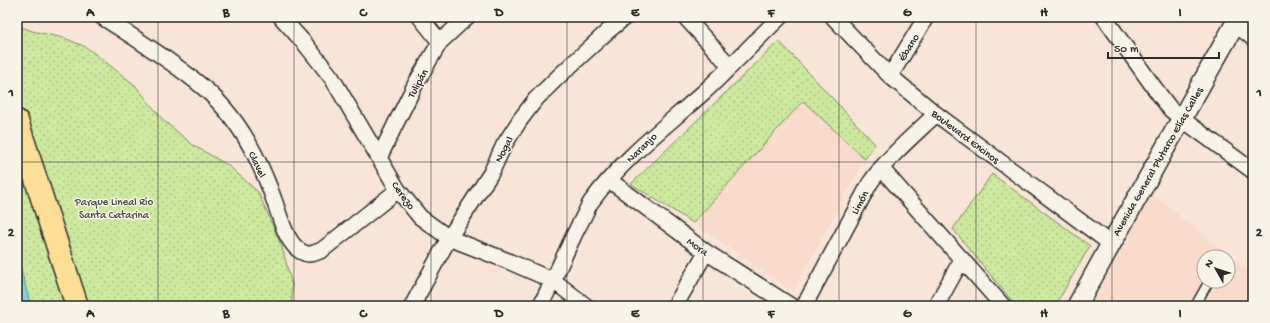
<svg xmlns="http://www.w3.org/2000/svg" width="1270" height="323" font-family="'Gochi Hand',sans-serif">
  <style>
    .built { fill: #f9dbcb; fill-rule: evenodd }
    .green { fill: url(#green-dots); stroke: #7c8a65 }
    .water { fill: #83d2df; stroke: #608f97 }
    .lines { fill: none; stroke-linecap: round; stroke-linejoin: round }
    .service-casing { stroke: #2b2b2b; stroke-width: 11 }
    .minor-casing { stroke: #2b2b2b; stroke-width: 18 }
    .tertiary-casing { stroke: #2b2b2b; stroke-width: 22 }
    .trunk-casing { stroke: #2b2b2b; stroke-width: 25 }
    .service { stroke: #f7f3e8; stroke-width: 8 }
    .minor { stroke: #f7f3e8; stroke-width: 15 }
    .tertiary { stroke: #f7f3e8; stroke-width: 19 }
    .trunk { stroke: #fdde96; stroke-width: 22 }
    .grid { fill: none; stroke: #2b2b2b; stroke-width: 1; stroke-opacity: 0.55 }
    .labels { text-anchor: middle; stroke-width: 3; stroke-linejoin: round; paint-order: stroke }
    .street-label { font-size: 11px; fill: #2b2b2b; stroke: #f7f3e8 }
    .park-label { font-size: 11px; fill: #4b5142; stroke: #f7f3e8 }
    .neatline { fill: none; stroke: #2b2b2b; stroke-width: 1.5 }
    .grid-label { font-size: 13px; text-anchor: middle; font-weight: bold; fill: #2b2b2b }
  </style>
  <defs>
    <pattern id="green-dots" width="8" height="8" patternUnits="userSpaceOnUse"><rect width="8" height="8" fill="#cde89f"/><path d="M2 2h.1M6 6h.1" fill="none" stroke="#b0c789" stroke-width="1.8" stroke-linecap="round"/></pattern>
  </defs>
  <rect width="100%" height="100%" fill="#f8e5d7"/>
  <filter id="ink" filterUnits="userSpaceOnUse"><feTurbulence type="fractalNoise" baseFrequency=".025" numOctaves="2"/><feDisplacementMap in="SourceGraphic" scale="8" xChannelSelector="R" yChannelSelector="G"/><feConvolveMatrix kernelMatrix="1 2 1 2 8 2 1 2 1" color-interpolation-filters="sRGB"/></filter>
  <g filter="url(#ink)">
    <path class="built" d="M803 101 865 159 793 292 693 223Z
      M1151 193 1253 275V306H1091ZM1204 257H1228V281H1204Z"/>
    <path class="green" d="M17 25 32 31 64 38 86 47 135 85 163 120 193 145 229 166 258 192 282 247 292 285V306H17Z
      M779 41 875 144 865 159 803 101 693 223 631 184Z
      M992 174 1090 246 1055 306H1016L953 229Z"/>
    <path class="water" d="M17 256 31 306H17Z"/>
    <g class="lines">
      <g class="service-casing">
        <path id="service" d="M1195 306 1208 283"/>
      </g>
      <g class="minor-casing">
        <path id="minor" d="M102 17C137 39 173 62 204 88 225 106 243 131 255 155 262 169 269 185 274 200 280 216 286 244 302 252 309 256 315 253 322 250L398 190
          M281 17 306 45 332 78 398 190 420 217 449 238 508 261 554 281 586 306
          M420 17 440 42
          M685 17 730 66
          M833 17 890 76 936 114 1111 244
          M1104 17 1153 86 1171 110 1182 119 1253 171
          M1235 24 1253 38
          M890 76 926 17
          M379 158 395 125 416 83 440 42 467 17
          M881 168 1003 306
          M609 180 706 252 791 306
          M412 306 449 238 491 173 504 145 520 120 536 99 557 78 608 31 625 17
          M540 306C554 280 565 253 578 227 583 219 586 210 591 202 622 159 665 127 704 92 730 68 754 42 780 17
          M675 306 706 252
          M804 306 870 183C888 157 913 136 936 114
          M936 306 962 259"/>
      </g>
      <g class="tertiary-casing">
        <path id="tertiary" d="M1077 306 1111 244 1239 17"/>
      </g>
      <g class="trunk-casing">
        <path id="trunk" d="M17 121 77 306"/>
      </g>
      <use href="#service" class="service"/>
      <use href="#minor" class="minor"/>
      <use href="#tertiary" class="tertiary"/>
      <use href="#trunk" class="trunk"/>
    </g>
  </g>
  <path class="grid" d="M158 17V306M294 17V306M431 17V306M567 17V306M703 17V306M839 17V306M976 17V306M1112 17V306M17 162H1253"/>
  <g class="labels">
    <g class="street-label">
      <text transform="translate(908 47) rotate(-59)" y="4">Ébano</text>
      <text transform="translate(417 83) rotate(-61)" y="4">Tulipán</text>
      <text transform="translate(966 136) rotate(37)" y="4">Boulevard Encinos</text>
      <text transform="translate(641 147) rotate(-44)" y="4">Naranjo</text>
      <text transform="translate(503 149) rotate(-62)" y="4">Nogal</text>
      <text transform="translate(1157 161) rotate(-60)" y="4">Avenida General Plutarco Elías Calles</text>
      <text transform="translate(258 164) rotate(65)" y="4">Clavel</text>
      <text transform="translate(404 195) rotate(54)" y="4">Cerezo</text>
      <text transform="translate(859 202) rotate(-61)" y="4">Limón</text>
      <text transform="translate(698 246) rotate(35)" y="4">Mora</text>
    </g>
    <g class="park-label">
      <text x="114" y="205">Parque Lineal Río<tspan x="114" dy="13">Santa Catarina</tspan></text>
    </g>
  </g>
  <rect width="1270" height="323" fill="none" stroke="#f7f3e8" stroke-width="44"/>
  <g transform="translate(1216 269) rotate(309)"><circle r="19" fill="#f7f3e8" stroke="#a5a39c"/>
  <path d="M0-3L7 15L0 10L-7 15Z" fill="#2b2b2b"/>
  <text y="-6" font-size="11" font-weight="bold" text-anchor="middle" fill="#2b2b2b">N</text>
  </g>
  <path d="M1108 52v6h111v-6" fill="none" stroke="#2b2b2b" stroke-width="2"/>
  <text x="1114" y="52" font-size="12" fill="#2b2b2b" stroke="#f7f3e8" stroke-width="3" paint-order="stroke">50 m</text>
  <rect x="22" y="22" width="1226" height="279" class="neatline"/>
  <g class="grid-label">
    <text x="90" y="16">A</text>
    <text x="226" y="16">B</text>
    <text x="363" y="16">C</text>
    <text x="499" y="16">D</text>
    <text x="635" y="16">E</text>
    <text x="771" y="16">F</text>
    <text x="907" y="16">G</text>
    <text x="1044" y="16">H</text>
    <text x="1180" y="16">I</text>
    <text x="11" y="96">1</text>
    <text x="1259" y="96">1</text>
    <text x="11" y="236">2</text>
    <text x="1259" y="236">2</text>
    <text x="90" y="317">A</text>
    <text x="226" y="317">B</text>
    <text x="363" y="317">C</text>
    <text x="499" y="317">D</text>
    <text x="635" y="317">E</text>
    <text x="771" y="317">F</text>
    <text x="907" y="317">G</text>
    <text x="1044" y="317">H</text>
    <text x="1180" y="317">I</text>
  </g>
</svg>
